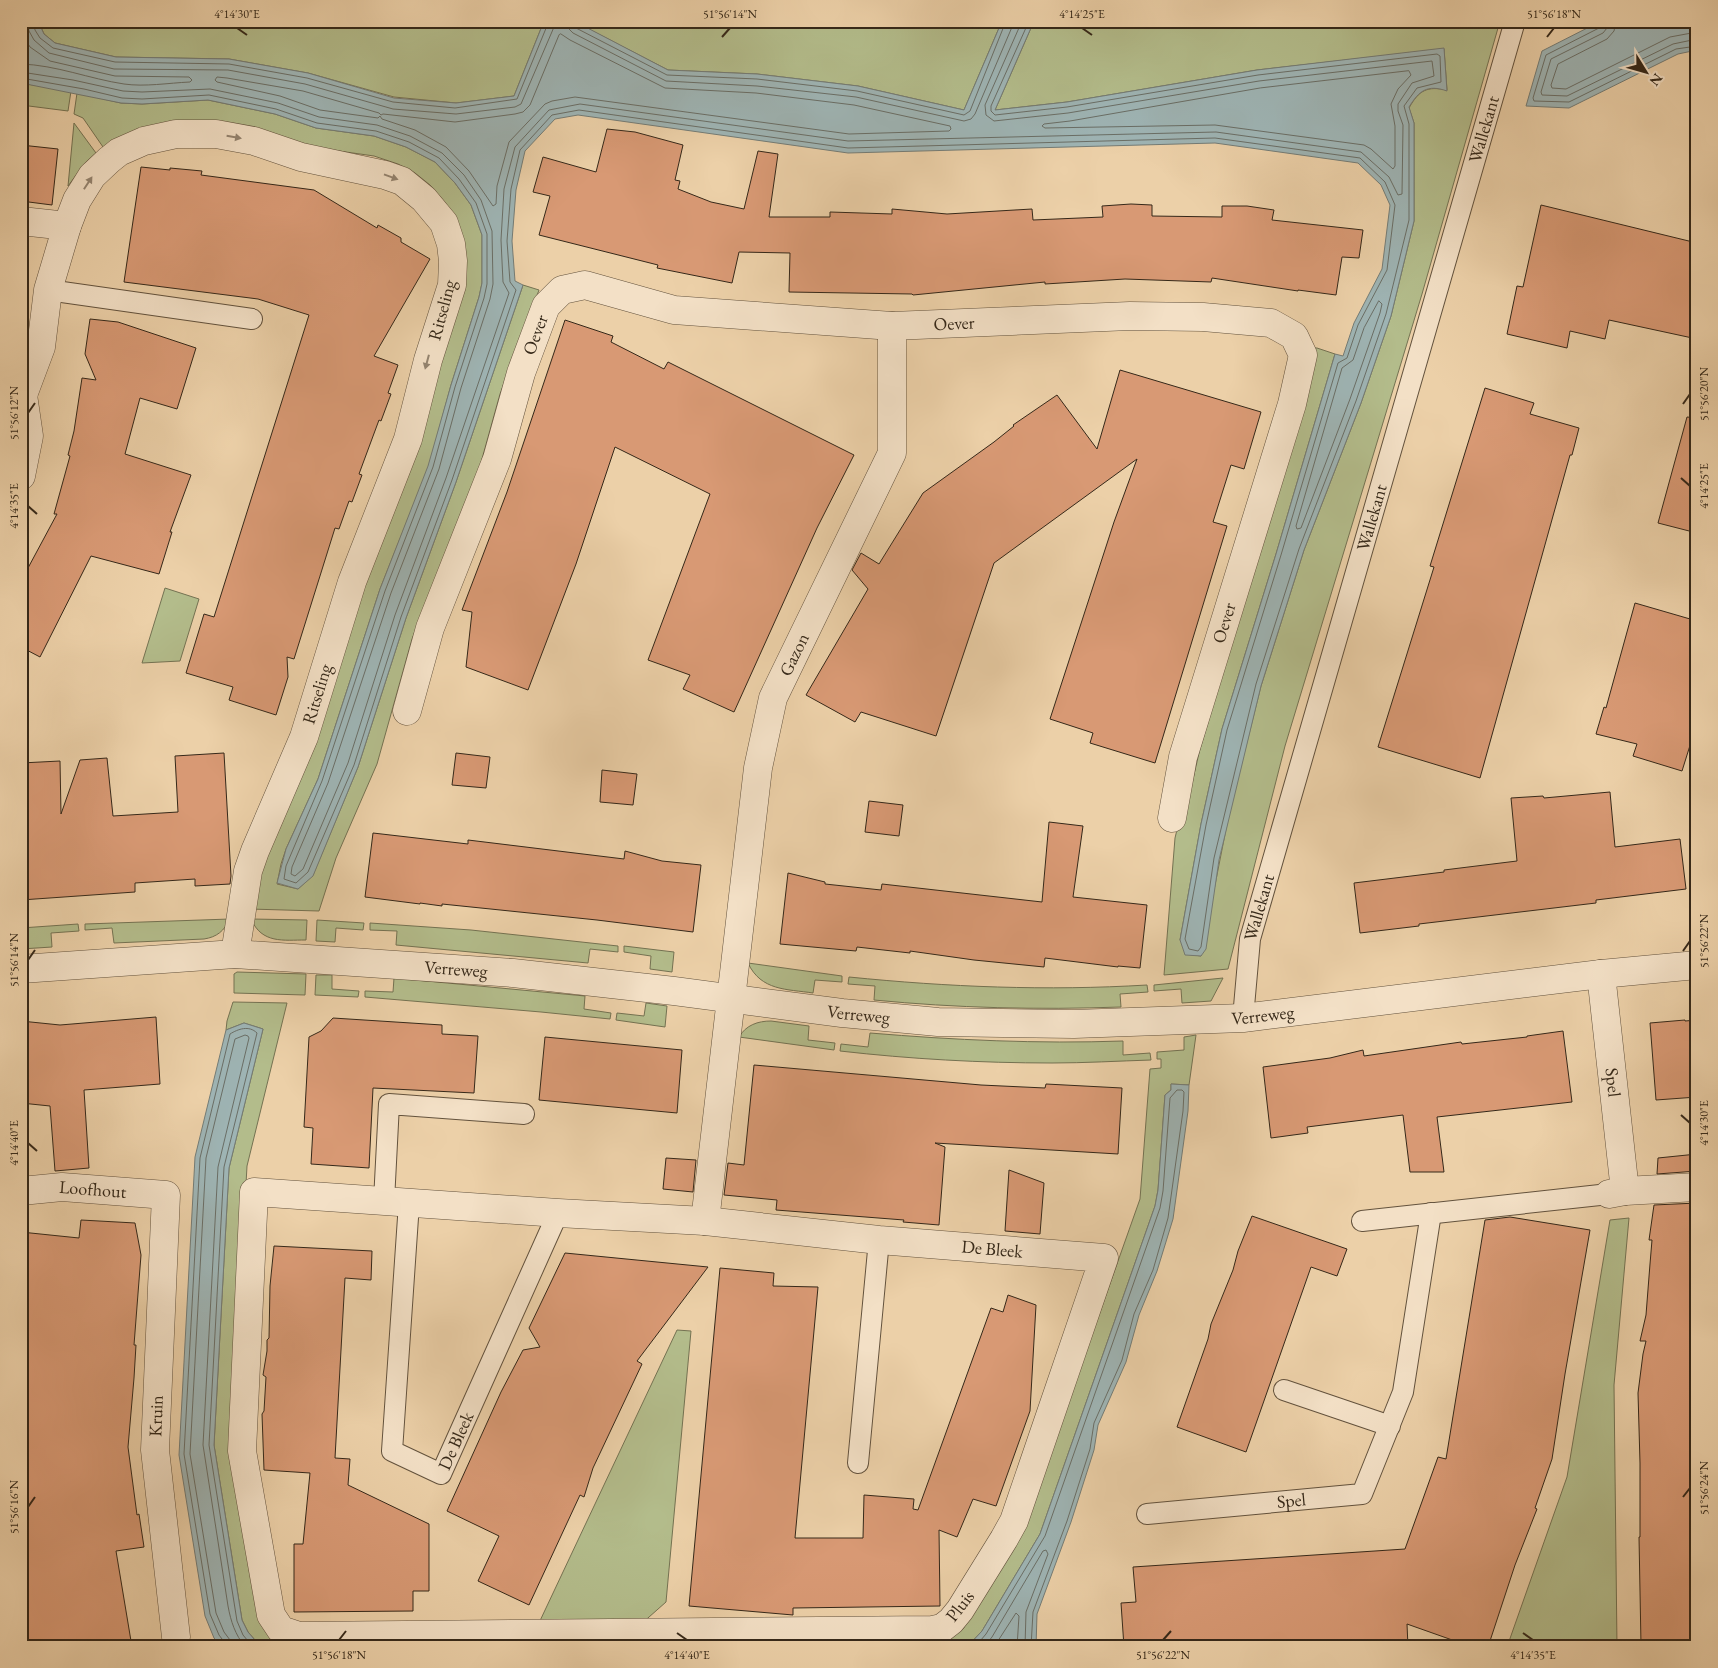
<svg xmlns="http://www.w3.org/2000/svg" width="1718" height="1668" font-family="'EB Garamond',serif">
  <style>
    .green { fill: #b3bc8b; stroke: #747252 }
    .water { fill: #9eb4b4; stroke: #747c76 }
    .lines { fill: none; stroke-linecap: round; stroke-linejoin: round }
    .shore { stroke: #6a6e66; stroke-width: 1 }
    .building { fill: #d89974; stroke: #352819 }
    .lane-casing { stroke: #63523d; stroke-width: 22 }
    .street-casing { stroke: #63523d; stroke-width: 29 }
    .lane { stroke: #f3e0c6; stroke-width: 20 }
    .street { stroke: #f3e0c6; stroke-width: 28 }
    .oneway { fill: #948470 }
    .ticks { fill: none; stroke: #352819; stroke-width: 2 }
    .labels { text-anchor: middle; stroke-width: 4; stroke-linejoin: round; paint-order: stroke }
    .street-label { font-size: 18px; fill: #352819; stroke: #f3e0c6 }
    .neatline { fill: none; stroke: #352819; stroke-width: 2 }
    .ticks-label { font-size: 12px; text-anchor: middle; fill: #352819 }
  </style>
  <rect width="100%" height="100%" fill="#ecd0a8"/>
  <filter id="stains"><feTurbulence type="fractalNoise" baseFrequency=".004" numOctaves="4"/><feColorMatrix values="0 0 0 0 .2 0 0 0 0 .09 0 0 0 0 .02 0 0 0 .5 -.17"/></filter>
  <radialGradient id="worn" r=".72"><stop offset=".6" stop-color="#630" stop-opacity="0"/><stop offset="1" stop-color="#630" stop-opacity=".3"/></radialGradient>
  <path class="green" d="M38 21H544L514 96 456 103 394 97 308 73 229 59 116 57 55 43 44 34Z
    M578 21H1002L964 110 858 86 757 74 668 70 577 23Z
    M1034 21H1500L1422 294 1285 746 1228 969 1164 975 1175 838 1181 813H1185L1200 749 1310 380 1314 348H1317L1335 354 1276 554 1222 729 1201 824 1180 940 1194 955 1201 956 1229 814 1261 686 1304 550 1361 403 1391 316 1414 221V123L1409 108C1419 90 1427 86 1447 90L1444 49 1257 70 1067 102 995 110Z
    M21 83 71 91 68 111 21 105Z
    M77 93 121 103 142 104 208 100 275 114 316 128 374 136 406 147 435 162 455 183 471 205 482 235V283L479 297 451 385 429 466 380 589 318 779 286 849 281 864 277 884 298 889 313 875 358 767 406 618 456 482 523 285 539 290 500 394 480 466 412 639 377 764 336 858 319 911 249 909 260 873 349 626 394 509 454 216 444 201 430 185 415 173 398 164 374 156 325 149 294 141 103 147 83 118 74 114Z
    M74 123 96 153 86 162 68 186Z
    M165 588 199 599 180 661 142 663Z
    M230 919C224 931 217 937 204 939L114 943 112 928 85 930V924Z
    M251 919 307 920 306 940C283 940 262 944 251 919Z
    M317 920 364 923 363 930 336 928 335 942 316 941Z
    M370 923 471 930 618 946V952L590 949 588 963 396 945 397 931 370 930Z
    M78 924 79 931 51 933 52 947 21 949V928Z
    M624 946 674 952 672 972 650 969 651 956 624 952Z
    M748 963 842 976V982L815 980 813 993C787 989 761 991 748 963Z
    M237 972 306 974 305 995 234 993V974Z
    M316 975H332V989L359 991 358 997 315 995Z
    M849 977C948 987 1047 991 1147 985L1148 992 1120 994 1121 1007C1038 1010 956 1008 874 1000L875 986 848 984Z
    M394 978 585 996 584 1009 611 1013 610 1019 541 1012 365 997V991L393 992Z
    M1223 978 1211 1001 1182 1003 1181 989 1154 991V985Z
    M233 1002 287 1003 247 1166 233 1418 293 1647H261L248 1632 242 1620 214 1445 229 1168 263 1029 244 1023 226 1030 227 1021Z
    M646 1003 667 1006 665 1027 616 1020 617 1013 644 1016Z
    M771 1021 809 1026 808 1040 835 1043 834 1050 739 1037C746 1025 758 1021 771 1021Z
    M870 1033C954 1040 1038 1044 1123 1041V1055L1150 1053 1151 1060C1118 1061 1085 1063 1052 1063 981 1063 910 1059 840 1051L841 1044 868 1047Z
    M1196 1035 1189 1085 1171 1084V1090L1165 1095 1158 1190 1155 1206 1040 1534 982 1631 967 1647H426L955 1635 963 1629 1021 1535 1140 1199 1150 1069 1161 1068V1059H1157V1052L1184 1050V1037Z
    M1629 1218 1614 1385 1617 1647H1507L1567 1477 1610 1220Z
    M677 1330 691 1331 666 1602 640 1625H538Z"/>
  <path class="water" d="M21 21H38L44 34 55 43 116 57 229 59 308 73 394 98 456 103 514 96 544 21H578V23L668 70 757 74 858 86 964 110 1002 21H1034L995 110 1067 102 1257 70 1444 48 1447 91C1427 84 1419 91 1409 107L1414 123V221L1391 316 1361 403 1304 550 1261 686 1219 860 1206 949 1201 956 1185 955 1180 940 1201 824 1222 729 1276 554 1335 354 1343 356 1354 323 1382 269 1390 205 1381 185 1358 163 1215 143 848 153 578 115 555 119 525 151 516 190 512 241 515 281 523 285 456 482 406 618 358 767 313 876 298 889 277 883 286 849 318 779 380 589 428 466 451 385 479 297 482 283V235L471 205 455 183 435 162 406 147 374 136 316 128 275 114 208 100 142 104 121 103 21 83Z
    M1601 21H1697V50L1678 54 1569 108 1526 106 1542 51Z
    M244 1023 263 1029 229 1168 214 1445 242 1620 248 1632 261 1647H222L214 1638 205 1616 179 1455 195 1157 226 1030Z
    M1171 1084 1189 1085 1188 1111 1173 1219 1157 1271 1139 1315 1126 1362 1098 1425 1094 1450 1071 1522 1037 1614 1036 1647H967L982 1631 1040 1534 1155 1206 1158 1190 1165 1095 1171 1090Z"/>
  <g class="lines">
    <path class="shore" d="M27 21 29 31 34 40 49 53 114 69 228 70 305 84 393 109 456 114 515 107 521 104 554 27 555 21
      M33 21 35 30 40 38 53 48 115 62 229 64 307 78 393 102 455 108 517 99 549 21
      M566 21 568 28 573 33 666 81 757 86 856 97 964 121 971 119 975 114 1012 27 1013 21
      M573 21 576 28 667 75 757 79 857 91 964 115 970 111 1006 21
      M1602 21 1599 28 1546 55 1533 98 1534 101 1569 102 1676 49 1697 46
      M1608 21 1607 28 1603 33 1551 59 1541 92 1542 95 1567 96 1673 44 1697 39
      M1616 21 1614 31 1607 39 1558 64 1551 85 1552 88 1566 89 1670 37 1697 32
      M21 32 30 47 50 61 115 76 189 77 192 80 190 82C168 83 145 87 124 84 90 79 56 65 21 64
      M561 34 570 40 665 88 756 93 854 105 950 126 951 129 949 131 849 134 575 97 552 101 545 104 509 142 497 186 496 204 493 206 469 171 446 147 415 130 382 119 380 116 378 118 320 110 280 96 217 82 215 80 217 77 227 78 303 91 379 113 381 115 383 114 455 122 515 114 523 112 530 105 559 35Z
      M1409 71 1411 75 1398 89 1391 104 1395 126V166L1393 169 1371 149 1364 145 1215 125 1045 128 1042 126 1044 124 1070 121 1260 88Z
      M21 72 73 80 123 91 142 92 210 89 278 103 319 117 377 125 410 136 442 153 464 175 481 200 492 231 493 284 490 299 461 388 439 469 391 593 328 783 292 867 291 874 295 876 303 869 348 763 395 615 446 478 509 293 503 282 501 240 504 189 515 147 549 110 580 104 848 141 1216 132 1361 152 1389 177 1398 195 1402 194 1403 125 1398 111V104L1412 83 1434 76 1432 61 1259 81 1068 113 994 121 986 115 985 105 1022 21
      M21 78 84 89 122 98 142 99 209 95 276 109 317 123 376 131 409 142 439 158 459 179 476 203 487 234V284L484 298 455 387 433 467 385 591 322 781 286 866 284 879 296 883 308 872 354 765 401 617 452 480 516 290 510 282 507 241 511 189 520 150 552 115 579 110 848 148 1215 138 1360 158 1385 182 1395 205 1387 270 1358 325 1347 358 1338 363 1281 555 1227 730 1206 825 1185 939 1189 949 1198 951 1201 947 1214 858 1256 684 1299 549 1356 401 1386 314 1409 220V124L1404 106 1417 88 1441 82 1440 56 1437 54 1258 75 1067 107 995 115 991 111V106L1029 21
      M1379 301 1382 304 1380 313 1350 399 1301 528 1297 529 1296 526 1342 368 1353 360 1364 328Z
      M225 1647V1643L219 1635 210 1614 184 1454 200 1158 230 1034C238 1029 249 1025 257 1033L224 1167 209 1445 237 1621 243 1635 253 1647
      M231 1647 230 1640 224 1632 216 1613 190 1454 206 1158 235 1039 245 1035 248 1036 249 1038 218 1167 203 1445 228 1606C231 1622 235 1634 245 1647
      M975 1647 986 1634 1045 1536 1160 1208 1163 1191 1170 1098 1177 1090H1182L1184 1092 1183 1111 1168 1218 1153 1270 1134 1314 1122 1360 1094 1423 1090 1449 1067 1521 1033 1612 1031 1647
      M984 1647 992 1637 1043 1551 1046 1550 1048 1554 1026 1612 1025 1647
      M994 1647 1016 1613 1019 1616 1017 1647"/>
  </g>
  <path class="building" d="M607 129 635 132 683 145 675 180 680 181 678 189 711 202 744 209 758 151 778 154 769 217H830V212L892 214V209L947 214 1032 209 1033 220 1103 217 1102 206 1131 204 1152 205V216L1222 217V206H1247L1274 210 1272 220 1363 230 1359 258 1342 257 1336 295 1298 290V291L1212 278 1211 282 1125 279 1045 284V282L913 295 912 294 789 292 790 253 739 252 732 283 657 268 658 265 539 235 550 196 533 192 543 157 596 172Z
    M21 145 58 149 52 205 21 201Z
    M141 167 170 170V168L202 171 201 175 314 190 377 228 378 225 401 238V242L430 259 374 356 398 365 388 393 391 394 381 421 379 420 359 474 362 475 352 502 349 501 339 529 335 528 294 659 287 657 288 677 276 715 229 700 233 687 186 673 204 614 214 617 309 315 258 299 124 282Z
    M1541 205 1697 243V339L1609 320 1605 339 1570 331 1567 348 1507 334 1517 286 1523 287Z
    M90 319 118 322 196 348 177 409 140 398 125 454 191 475 170 532H172L159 574 91 556 40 657 21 647V581L57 514H54L70 456 68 455 74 431 82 378 96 380 85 354Z
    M565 320 613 336 611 342 664 369 668 362 854 455 817 528 734 712 683 689 690 675 648 660 710 494 615 447 576 564 528 690 466 667 472 612 462 610 507 492Z
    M1120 370 1261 412 1244 469 1231 465 1213 522 1227 526 1155 763 1090 743 1093 733 1050 719 1114 522 1137 459 994 563 936 736 861 712 855 722 806 695 868 589 852 570 861 553 879 564 923 493 994 442 1014 426 1013 425 1057 395 1097 449Z
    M1485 388 1534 403 1530 414 1579 428 1572 455H1570L1480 778 1378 747 1434 567 1430 566Z
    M1687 417 1697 418V533L1658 523Z
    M1635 603 1697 621V723L1682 771 1633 756 1637 744 1596 734 1604 707 1606 708Z
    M224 753 231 876 230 884 195 886V879L135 883V892L21 900V763L60 761 61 814 80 760 107 758 113 816 178 812 175 756Z
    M456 753 490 757 486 788 452 785Z
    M602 770 637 774 633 805 600 802Z
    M1610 792 1615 847 1680 839 1686 889 1596 900V903L1419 924V926L1360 933 1354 883 1444 872V870L1517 861 1511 798 1543 796 1544 798Z
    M869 801 903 805 899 836 865 832Z
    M1049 822 1083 826 1073 897 1147 905 1140 968 1118 966V967L1045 958 1044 967 974 960 910 951V953L857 947 856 951 780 944 788 873 825 882V884L881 890 882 884 1042 902Z
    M373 833 468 844V840L624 859 625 851 662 861 701 865 693 932 597 920 442 904V906L420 903V904L365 897Z
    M156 1017 160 1084 84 1090 89 1168 55 1171 50 1106 21 1103V1021L60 1025Z
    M333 1018 442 1025V1034L478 1036 474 1093 373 1088 369 1168 311 1164 313 1128 304 1127 309 1037 321 1031Z
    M1685 1020V1021L1697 1020V1097L1656 1100 1650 1023Z
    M1563 1031 1572 1102 1437 1117 1444 1172H1410L1403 1115 1307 1127 1308 1133 1271 1138 1263 1067 1330 1058 1363 1050 1364 1056 1461 1042 1462 1044 1527 1037V1036Z
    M545 1037 682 1050 677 1113 539 1100Z
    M754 1065 981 1085 1045 1088 1046 1084 1122 1088 1118 1154 935 1143 945 1147 939 1225 903 1222 904 1220 776 1210 777 1200 724 1195 728 1163 744 1165Z
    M1697 1154V1171L1657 1174 1658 1158Z
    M666 1158 696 1160 693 1192 663 1189Z
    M1009 1170 1044 1183 1040 1234 1005 1231Z
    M1697 1203V1342L1693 1389 1697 1644 1641 1645 1639 1537H1640V1463L1638 1393 1643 1354 1646 1341H1640L1646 1315 1650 1264 1652 1240H1649L1654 1205Z
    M1252 1216 1347 1249 1337 1276 1311 1267 1246 1452 1177 1427 1208 1339 1211 1324 1233 1270 1238 1251Z
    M1510 1217 1590 1230 1565 1374 1552 1459 1535 1508 1537 1509 1515 1565 1488 1647H1472L1407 1624 1408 1647H1124L1121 1603 1136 1602 1133 1567 1405 1549 1438 1457 1446 1459 1485 1220Z
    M81 1220 135 1223 141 1255 134 1345H136L134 1378 128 1447 137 1515 139 1514 144 1547 116 1551 132 1647H21V1232L79 1238Z
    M274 1246 372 1251 371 1280 345 1278 335 1458 350 1459 348 1485 429 1524V1591H413V1611L294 1612V1544H303L310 1473 264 1470 262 1414 264 1411 266 1377 263 1375 267 1351V1340L269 1338 270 1286Z
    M565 1253 708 1267 637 1361 642 1364 593 1468 584 1497 580 1495 529 1605 478 1581 499 1536 447 1511 501 1392 523 1350 540 1347 529 1328Z
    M720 1268 774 1273 773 1286 818 1287 795 1538H863L864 1495 914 1499 913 1509 918 1510 991 1308 1003 1312 1008 1295 1036 1305 1030 1411 996 1506 973 1499 957 1537 939 1530 940 1606 793 1608V1615L689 1606Z"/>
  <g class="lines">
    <g class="lane-casing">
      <g id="lane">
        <path d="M48 290 252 319"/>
        <path id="s1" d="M1243 1018 1250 939 1515 21"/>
        <path d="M384 1201 389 1104 524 1114"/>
        <path id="s2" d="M409 1203 392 1451 441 1474 558 1213"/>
        <path d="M1362 1221 1609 1194"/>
        <path d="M1284 1390 1390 1426"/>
        <path d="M858 1463 879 1240"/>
        <path id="s3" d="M1147 1514 1362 1494 1403 1392 1431 1213"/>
      </g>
    </g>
    <g class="street-casing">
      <g id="street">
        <path d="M21 221 67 226"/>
        <path d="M21 395H23L29 436 21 476"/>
        <path d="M23 395 41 347 48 290 67 226 77 200 92 176 109 160 119 152 144 141 176 134H216L254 141 301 157 385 175 402 181 424 199 444 223 451 244 453 261 452 285 428 360 408 439 352 582 304 737 255 851 248 871 235 954"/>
        <path id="s4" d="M407 711 430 628 497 459 521 373 546 306 562 290 585 285 674 310 892 326 1130 316 1203 317 1271 323 1294 336 1303 355 1292 404 1183 757 1172 818"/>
        <path id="s5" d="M21 969 235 954 513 973 674 991 842 1013 938 1022 1074 1024 1243 1018 1601 974 1697 965"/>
        <path id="s6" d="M1601 974 1625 1191"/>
        <path id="s7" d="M21 1191 62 1187 166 1195 155 1450 176 1637"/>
        <path d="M254 1192 558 1213 705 1221 879 1240 1104 1258 1014 1521 1004 1539 960 1610 951 1621 942 1628 933 1630 299 1636 281 1630 271 1615 242 1451Z"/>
        <path d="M1609 1194 1625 1191 1697 1187"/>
        <path id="s8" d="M705 1221 758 768 773 698 892 453V326"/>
      </g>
    </g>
    <use href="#lane" class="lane"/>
    <use href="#street" class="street"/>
  </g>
  <defs><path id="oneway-solid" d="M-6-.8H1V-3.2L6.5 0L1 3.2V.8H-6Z" transform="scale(1.25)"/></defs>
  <g class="oneway">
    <use href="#oneway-solid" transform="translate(234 137) rotate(10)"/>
    <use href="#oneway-solid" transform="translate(391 177) rotate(20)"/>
    <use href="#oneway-solid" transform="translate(88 183) rotate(-57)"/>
    <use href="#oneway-solid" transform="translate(427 362) rotate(105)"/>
  </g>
  <path class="ticks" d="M237 28 247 35M1082 28 1092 35M722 37 730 28M1547 37 1554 28M1683 404 1690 394M28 413 35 403M1681 478 1690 486M28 506 37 514M1683 951 1690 941M28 960 35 950M1681 1115 1690 1123M28 1143 37 1151M1683 1497 1690 1488M28 1507 35 1497M677 1633 687 1640M1523 1633 1533 1640M339 1640 346 1631M1163 1640 1171 1631"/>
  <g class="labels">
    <g class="street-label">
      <text dy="6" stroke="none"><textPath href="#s1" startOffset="922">Wallekant</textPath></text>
      <text transform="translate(442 310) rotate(-75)" y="6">Ritseling</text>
      <text dy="6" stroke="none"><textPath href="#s4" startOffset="848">Oever</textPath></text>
      <text dy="6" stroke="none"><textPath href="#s4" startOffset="398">Oever</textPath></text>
      <text dy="6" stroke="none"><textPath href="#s1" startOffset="518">Wallekant</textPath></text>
      <text transform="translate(1224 623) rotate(-73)" y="6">Oever</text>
      <text dy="6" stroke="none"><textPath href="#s8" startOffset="576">Gazon</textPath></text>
      <text transform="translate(317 694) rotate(-73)" y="6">Ritseling</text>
      <text dy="6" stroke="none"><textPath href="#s1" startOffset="112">Wallekant</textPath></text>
      <text dy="6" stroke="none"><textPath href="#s5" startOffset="436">Verreweg</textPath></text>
      <text dy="6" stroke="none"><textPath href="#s5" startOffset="841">Verreweg</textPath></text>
      <text dy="6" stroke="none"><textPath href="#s5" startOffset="1246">Verreweg</textPath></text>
      <text dy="6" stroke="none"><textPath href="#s6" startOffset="109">Spel</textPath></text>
      <text dy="6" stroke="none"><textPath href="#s7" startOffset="72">Loofhout</textPath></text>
      <text transform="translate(992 1249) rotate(5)" y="6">De Bleek</text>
      <text transform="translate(156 1416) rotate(-88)" y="6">Kruin</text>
      <text dy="6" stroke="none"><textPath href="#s2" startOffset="339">De Bleek</textPath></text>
      <text dy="6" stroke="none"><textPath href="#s3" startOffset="145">Spel</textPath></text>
      <text transform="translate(960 1606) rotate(-52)" y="6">Pluis</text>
    </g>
  </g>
  <rect width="1718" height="1668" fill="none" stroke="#ecd0a8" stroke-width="55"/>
  <g transform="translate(1646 72) rotate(127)" stroke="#f3e0c6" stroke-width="4" paint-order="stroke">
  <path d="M0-4L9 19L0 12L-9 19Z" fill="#352819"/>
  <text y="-8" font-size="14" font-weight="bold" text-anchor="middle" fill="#352819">N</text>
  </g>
  <rect x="28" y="28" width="1662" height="1612" class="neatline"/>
  <g class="ticks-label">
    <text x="237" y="18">4°14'30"E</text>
    <text x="730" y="18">51°56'14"N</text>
    <text x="1082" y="18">4°14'25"E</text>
    <text x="1554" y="18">51°56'18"N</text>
    <text transform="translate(1704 394) rotate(-90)" y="4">51°56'20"N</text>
    <text transform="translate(14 413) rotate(-90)" y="4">51°56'12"N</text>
    <text transform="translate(1704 486) rotate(-90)" y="4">4°14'25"E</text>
    <text transform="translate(14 506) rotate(-90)" y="4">4°14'35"E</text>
    <text transform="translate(1704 941) rotate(-90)" y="4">51°56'22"N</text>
    <text transform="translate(14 960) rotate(-90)" y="4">51°56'14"N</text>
    <text transform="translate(1704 1123) rotate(-90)" y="4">4°14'30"E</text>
    <text transform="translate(14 1143) rotate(-90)" y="4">4°14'40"E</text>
    <text transform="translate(1704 1488) rotate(-90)" y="4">51°56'24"N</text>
    <text transform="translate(14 1507) rotate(-90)" y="4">51°56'16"N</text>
    <text x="339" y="1659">51°56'18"N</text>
    <text x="687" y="1659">4°14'40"E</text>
    <text x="1163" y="1659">51°56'22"N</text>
    <text x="1533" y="1659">4°14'35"E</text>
  </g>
  <rect width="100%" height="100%" filter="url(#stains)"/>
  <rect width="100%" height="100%" fill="url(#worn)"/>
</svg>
